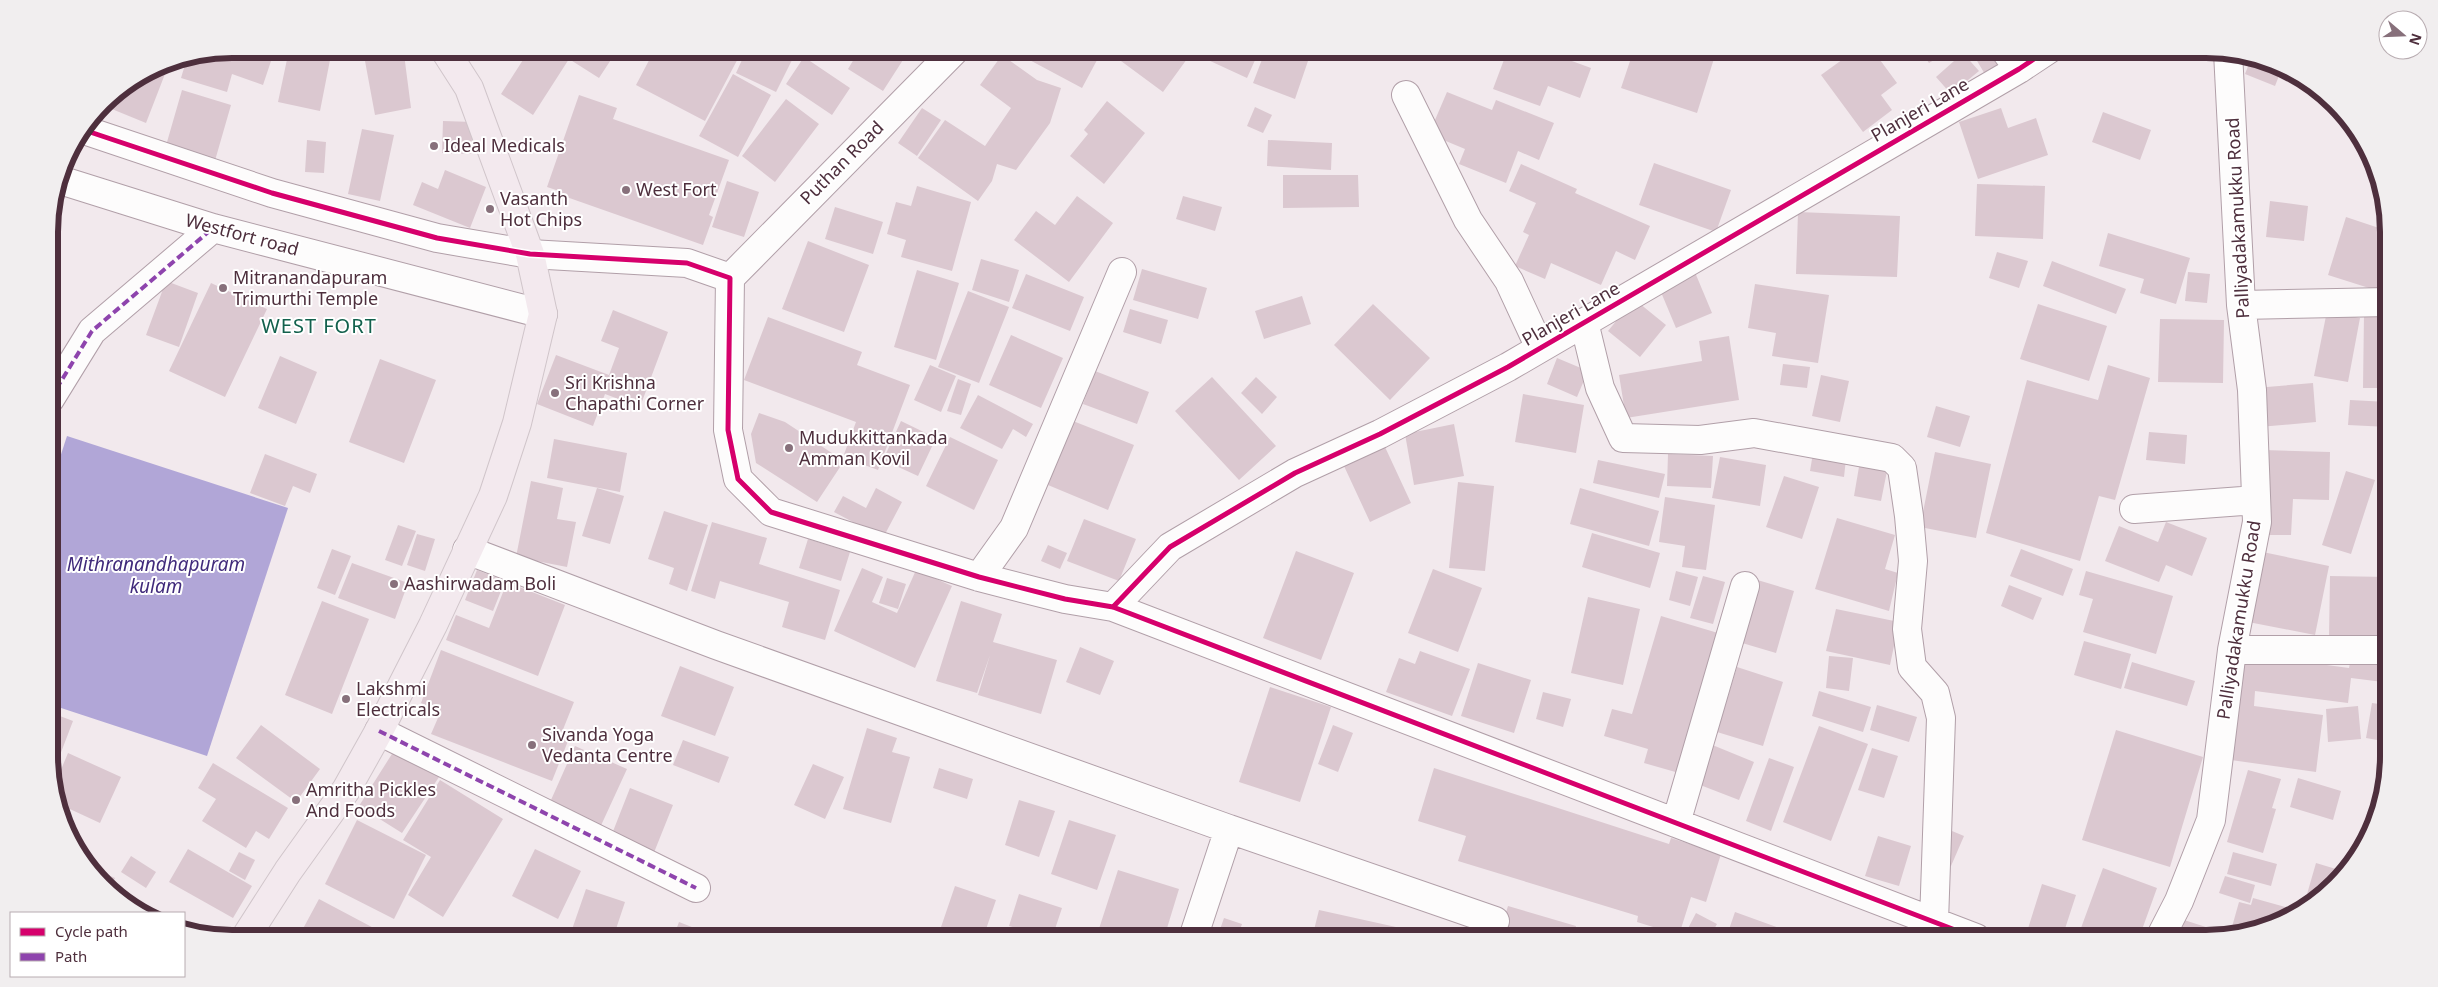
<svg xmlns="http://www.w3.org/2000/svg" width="2438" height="987" font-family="'Noto Sans',sans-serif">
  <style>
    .water { fill: #b1a6d7 }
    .building { fill: #dbc8d0 }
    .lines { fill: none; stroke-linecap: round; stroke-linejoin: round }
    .minor-casing { stroke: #b19fa8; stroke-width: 30 }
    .major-casing { stroke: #d0c5ca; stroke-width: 30 }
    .minor { stroke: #fdfcfc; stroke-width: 28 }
    .major { stroke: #f3e9ee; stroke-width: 28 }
    .quiet { stroke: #8e44ad; stroke-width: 4; stroke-dasharray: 8 4; stroke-linecap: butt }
    .cycleway-casing { stroke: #fff; stroke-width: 8 }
    .cycleway { stroke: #d6006c; stroke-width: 5 }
    .poi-dot { fill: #87707b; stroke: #fff; stroke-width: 2 }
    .labels { text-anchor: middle; stroke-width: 4; stroke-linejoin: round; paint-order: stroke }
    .street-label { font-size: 18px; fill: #4e2f3d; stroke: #fff }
    .poi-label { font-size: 18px; fill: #4e2f3d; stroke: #fff; text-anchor: start }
    .water-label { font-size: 19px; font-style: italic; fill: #402a7b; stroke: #fff }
    .quarter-label { font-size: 20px; letter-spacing: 1px; fill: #13614d; stroke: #fff }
    .rim { fill: none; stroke: #4e2f3d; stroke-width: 6 }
  </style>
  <rect width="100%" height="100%" fill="#f2e9ed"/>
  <path class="water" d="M67 436 288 508 207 756 52 705 51 485Z"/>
  <path class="building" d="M232 49H275L263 85 232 74 227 92 181 78 187 58Z
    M530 49H549L555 53 558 49H618L599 78 569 59 533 115 501 94Z
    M655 49H743L705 121 636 85Z
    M747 49H790L796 52 776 92 736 73Z
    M860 49H910L883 91 848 69Z
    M1009 49H1103L1082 88Z
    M1130 49H1173L1187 59 1163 92 1121 61Z
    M1214 49H1260L1247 78 1208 60Z
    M1266 49H1277L1308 61 1295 99 1253 83Z
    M1298 49H1327L1323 59Z
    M1508 49H1539L1591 68 1580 98 1548 86 1540 106 1493 89Z
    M1634 49H1717L1697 113 1621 88Z
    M1857 49H1872L1897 83 1881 95 1892 110 1863 132 1821 75Z
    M1919 49H1952L1929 63Z
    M1970 49H1995L2004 65 1986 76Z
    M289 50 330 60 320 111 278 102Z
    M1963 53 1979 71 1951 94 1936 77Z
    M404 54 411 108 375 115 365 61Z
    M1002 55 1037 80 1061 88 1050 123 1016 170 997 164 992 181 978 201 918 158 945 120 985 146 1011 108 980 85Z
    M2252 56 2265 59 2282 68 2275 86 2245 74Z
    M804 57 850 88 832 115 786 84Z
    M170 61 146 123 102 105 111 94 162 63Z
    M733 74 771 95 738 157 699 136Z
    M182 90 231 105 214 164 165 149Z
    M1447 92 1492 110 1496 100 1554 123 1539 160 1518 151 1506 183 1459 164 1465 149 1429 134Z
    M579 95 617 108 613 119 729 160 709 215 713 217 703 245 558 194 559 191 547 187Z
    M786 99 819 124 775 182 742 156Z
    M1107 101 1145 133 1104 184 1070 156 1088 134 1084 130Z
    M1255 107 1272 115 1263 133 1247 126Z
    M922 108 941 120 917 156 898 143Z
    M2001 108 2008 128 2036 118 2048 155 1978 179 1959 122Z
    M2103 112 2151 130 2140 160 2092 142Z
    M443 121 473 122 471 154 442 153Z
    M362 129 394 135 380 201 348 194Z
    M307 140 326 142 324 173 305 172Z
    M1268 140 1332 143 1331 170 1267 166Z
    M1654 163 1731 190 1716 232 1639 205Z
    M1521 164 1577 189 1575 193 1650 226 1635 260 1616 251 1601 285 1551 263 1545 279 1515 266 1529 235 1523 232 1536 203 1509 191Z
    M445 170 486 187 470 228 413 205 422 182 438 189Z
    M1283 175H1358L1359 207 1283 208Z
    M727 181 759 192 744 237 712 227Z
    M1977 184 2045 186 2043 239 1975 236Z
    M917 186 971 202 952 271 901 257 906 240 887 234 896 202 911 206Z
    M1077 196 1113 223 1069 282 1014 240 1036 211 1055 225Z
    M1183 196 1222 207 1215 231 1176 219Z
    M2270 201 2308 206 2304 241 2266 237Z
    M835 207 883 222 873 254 825 239Z
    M1798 212 1900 216 1897 277 1796 274Z
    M2346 217 2388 231V294L2328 275Z
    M2108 233 2190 258 2176 304 2140 293 2144 279 2099 266Z
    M808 241 869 265 844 332 782 309Z
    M1997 252 2028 261 2019 288 1989 278Z
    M981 259 1019 270 1009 302 972 290Z
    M2052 261 2126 289 2116 314 2043 286Z
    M1142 269 1207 288 1198 319 1133 300Z
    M917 270 959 283 936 360 894 347Z
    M1694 270 1712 313 1676 328 1658 285Z
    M2188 272 2210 274 2207 303 2185 301Z
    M1026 274 1084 297 1070 331 1012 308Z
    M166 281 198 293 179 347 146 335Z
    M211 283 267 309 225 397 169 371Z
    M1755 284 1829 295 1818 363 1772 356 1776 333 1748 328Z
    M968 291 1009 307 979 383 938 367Z
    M1302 296 1311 324 1264 339 1255 311Z
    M1634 299 1666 325 1640 357 1608 331Z
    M1373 304 1430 358 1390 400 1334 345Z
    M2038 304 2107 326 2089 381 2020 359Z
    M1130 309 1168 320 1161 344 1123 332Z
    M613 310 668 332 640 407 605 394 593 426 537 404 556 355 609 375 619 348 601 341Z
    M2327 311 2360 318 2348 382 2314 376Z
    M2364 314H2388V388H2363Z
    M768 317 862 352 857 365 910 385 878 470 843 457 856 422 744 380Z
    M2160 319 2224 320 2223 383 2158 382Z
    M1011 335 1063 358 1041 408 989 385Z
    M1729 336 1739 400 1626 418 1619 375 1702 361 1699 341Z
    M280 356 317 372 296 424 258 408Z
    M1557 358 1588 371 1577 397 1547 384Z
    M380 359 436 380 404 463 349 442Z
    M1783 364 1810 367 1807 388 1780 385Z
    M930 365 956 376 941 412 914 400Z
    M2108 365 2150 378 2115 500 2099 496 2080 561 1986 533 2027 380 2098 400Z
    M1095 371 1149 392 1137 424 1083 404Z
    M1821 375 1849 381 1840 422 1812 416Z
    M1212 377 1276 446 1239 480 1175 411Z
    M1256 377 1277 397 1262 414 1241 393Z
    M958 379 971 384 961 415 947 411Z
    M2313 383 2316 422 2259 427 2255 388Z
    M1523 394 1584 405 1576 453 1515 442Z
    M978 395 1033 424 1026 437 1013 429 1002 449 960 428Z
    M2350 400 2388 402V427L2348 425Z
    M1936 406 1970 416 1960 447 1927 437Z
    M759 413 785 422 844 461 817 502 756 463 751 434Z
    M901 421 936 438 918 476 883 460Z
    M1073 421 1134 445 1108 510 1048 485Z
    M1454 424 1464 476 1414 485 1405 434Z
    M2149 432 2187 435 2185 464 2146 460Z
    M950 437 998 460 974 510 926 486Z
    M554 439 627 453 620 492 547 478Z
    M1385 447 1411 503 1370 522 1344 466Z
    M2263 450 2330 452 2329 500 2293 499 2291 535H2261Z
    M1935 452 1991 464 1976 538 1920 527Z
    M1813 453 1846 459 1844 477 1810 471Z
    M265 454 317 474 310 493 293 486 285 506 250 493Z
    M1668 454 1713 456 1711 488 1667 486Z
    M1720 457 1766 465 1760 506 1712 498Z
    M1598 460 1665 474 1659 498 1593 483Z
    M1860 461 1888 466 1881 501 1854 496Z
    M2346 471 2375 480 2351 554 2322 545Z
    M1784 476 1819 487 1802 539 1766 527Z
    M531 481 563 488 557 519 576 522 567 567 516 557Z
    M1458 482 1494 486 1485 571 1449 568Z
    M597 488 624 496 610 544 582 536Z
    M876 488 902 502 883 538 834 512 843 496 866 508Z
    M1580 488 1659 511 1649 546 1570 524Z
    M1665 497 1715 505 1706 570 1682 567 1685 546 1659 542Z
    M664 511 708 525 687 591 669 584 674 568 648 559Z
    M1837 518 1895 535 1885 569 1898 573 1889 611 1815 589Z
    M1084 519 1136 539 1119 581 1067 561Z
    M712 522 767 538 759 564 840 590 825 640 782 627 789 602 720 581 715 599 691 591Z
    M2166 522 2207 538 2192 576 2166 565 2159 582 2105 561 2119 526 2158 542Z
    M398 525 416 531 402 566 385 560Z
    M1592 533 1660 553 1650 588 1582 567Z
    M417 534 435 539 425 571 407 565Z
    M808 539 850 552 841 581 799 568Z
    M1048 545 1067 553 1060 569 1041 561Z
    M332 549 351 556 335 595 317 588Z
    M2021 549 2073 569 2063 596 2010 576Z
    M2253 550 2329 566 2315 635 2238 620Z
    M1296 551 1354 573 1321 660 1263 638Z
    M352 563 408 583 395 619 338 598Z
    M862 568 883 577 872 602 897 613 916 570 952 586 915 668 834 631Z
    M1433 569 1482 588 1458 652 1408 633Z
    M477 570 505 581 493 611 465 600Z
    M1676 571 1698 577 1690 606 1669 600Z
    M2086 571 2173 596 2156 654 2083 632 2093 599 2079 595Z
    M1703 576 1725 582 1713 624 1690 618Z
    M2330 576 2389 577V638L2329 637Z
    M887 578 906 584 898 609 879 603Z
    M1751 578 1794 591 1776 653 1732 640Z
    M507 582 565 605 538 676 446 640 456 615 489 628Z
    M2009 585 2042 598 2033 620 2001 606Z
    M1588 597 1640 609 1623 685 1571 673Z
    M322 601 369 619 332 714 285 695Z
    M961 601 1002 614 993 642 1057 660 1041 714 978 695 990 655 977 693 936 681Z
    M1836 609 1899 622 1890 665 1826 651Z
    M1661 616 1728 636 1686 775 1644 763 1648 749 1604 736 1612 709 1632 714Z
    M2084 641 2131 654 2121 689 2074 675Z
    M1080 647 1114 661 1100 695 1066 682Z
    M441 650 574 702 562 732 570 736 552 781 431 734 441 711 421 703Z
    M1420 651 1470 669 1452 716 1386 692 1399 658 1415 664Z
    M2245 654 2349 668 2351 657 2386 662 2383 682 2351 678 2348 703 2255 691 2254 706 2323 715 2316 772 2231 760Z
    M1829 656 1853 658 1849 691 1826 688Z
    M2132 662 2195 681 2187 706 2124 688Z
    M1478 663 1531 680 1514 733 1461 716Z
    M680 666 734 687 715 736 661 716Z
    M1737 667 1783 682 1763 746 1717 732Z
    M1270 687 1331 707 1300 802 1239 782Z
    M2388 690 2389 742 2366 738 2372 703 2386 705Z
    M1819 691 1871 707 1863 732 1812 716Z
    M1543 692 1571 699 1563 727 1536 719Z
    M1877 705 1917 717 1909 742 1870 730Z
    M2358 706 2361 739 2328 742 2326 709Z
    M52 713 73 721 52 776Z
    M261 725 320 769 296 802 236 758Z
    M1333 725 1353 733 1338 772 1318 764Z
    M1819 726 1868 744 1831 841 1783 822Z
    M867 728 897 738 892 752 910 757 891 823 843 809Z
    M2116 730 2203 757 2170 867 2082 840Z
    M683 740 729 757 719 783 673 765Z
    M1710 744 1754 762 1739 800 1695 783Z
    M397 746 441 774 402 833 359 806Z
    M575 746 627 769 598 832 547 809Z
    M1872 748 1898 756 1884 798 1858 790Z
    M68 753 121 777 100 823 59 804 52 791Z
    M1769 758 1794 767 1771 831 1746 821Z
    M213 763 288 808 269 839 256 831 246 848 202 821 216 799 198 788Z
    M813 764 844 777 825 819 794 805Z
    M939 768 973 779 967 799 933 788Z
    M1434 768 1669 844 1671 838 1721 854 1706 902 1691 897 1679 935 1637 922 1638 916 1458 861 1466 836 1418 821Z
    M2248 770 2281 779 2272 808 2276 809 2263 853 2227 842Z
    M2298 778 2341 791 2333 820 2290 807Z
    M440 780 503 819 443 917 408 895 431 857 403 840Z
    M630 788 673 805 653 855 610 839Z
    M1019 800 1055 811 1039 857 1005 845Z
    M357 820 426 855 394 919 325 884Z
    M1069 820 1116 835 1097 890 1051 874Z
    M1952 831 1964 836 1951 866 1940 861Z
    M1878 836 1911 846 1899 886 1865 876Z
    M188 849 252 886 233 918 169 882Z
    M535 849 581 871 558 919 512 896Z
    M239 852 255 860 245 880 229 871Z
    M2233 852 2277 864 2271 886 2227 874Z
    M131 856 156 872 146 888 121 872Z
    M2316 863 2346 872 2317 901 2303 908Z
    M89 866 115 878 111 887 94 876Z
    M2103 868 2157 888 2139 938 2125 933 2123 938H2090L2092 932 2081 928Z
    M1118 870 1179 889 1164 938H1096Z
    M2225 876 2255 885 2250 903 2219 893Z
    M2042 884 2076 895 2062 938H2025Z
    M955 886 996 900 983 938H965L940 930Z
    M586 889 625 902 613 938H569Z
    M1019 894 1062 908 1052 938 1009 926Z
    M2253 898 2292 909 2290 915 2265 928 2230 934 2239 902 2251 905Z
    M319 899 385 934 383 938H298Z
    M1508 906 1576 926 1573 938H1498Z
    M1319 910 1405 929 1402 938H1312Z
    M1735 912 1807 938H1726Z
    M1696 913 1717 924 1709 938H1683Z
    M1224 918 1242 924 1237 938H1217Z
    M2184 920 2231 935 2218 938H2178Z
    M679 922 720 938H673Z"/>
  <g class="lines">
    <g class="minor-casing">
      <path id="minor" d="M2004 49 2019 69
        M1406 95 1468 220 1509 281 1540 348
        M84 130 272 193 437 238 530 254 687 263 730 278 728 430 738 479 771 512 979 577 1065 599 1113 607 1976 938
        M60 180 213 228 543 314
        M730 278 956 49
        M2241 305 2388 302
        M1584 322 1600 388 1623 438 1700 440 1754 433 1892 458 1902 468 1909 516 1913 561 1907 629 1912 667 1935 693 1941 718 1934 922
        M50 399 92 331 213 228
        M2134 509 2256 500
        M467 550 716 645 1229 829 1193 938
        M979 577 1014 528 1122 272
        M1113 607 1170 547 1295 473 1380 434 1508 367 2019 69 2049 49
        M2232 650H2389
        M379 731 696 888
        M1676 823 1745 586
        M1229 829 1495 921
        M2160 938 2179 901 2211 820 2232 650 2257 522 2252 390 2241 305 2228 52"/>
    </g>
    <g class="major-casing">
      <path id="major" d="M245 938 288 871 346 790 379 731 433 625 493 496 517 423 543 314 530 254 469 88 444 49"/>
    </g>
    <use href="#minor" class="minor"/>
    <use href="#major" class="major"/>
    <path class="quiet" d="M50 399 92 331 213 228
      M379 731 696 888"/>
    <g class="cycleway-casing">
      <path id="cycleway" d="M84 130 272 193 437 238 530 254 687 263 730 278 728 430 738 479 771 512 979 577 1065 599 1113 607 1976 938
        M1113 607 1170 547 1295 473 1380 434 1508 367 2019 69 2049 49"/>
    </g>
    <use href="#cycleway" class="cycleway"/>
  </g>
  <g class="poi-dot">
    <circle cx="434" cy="146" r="5"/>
    <circle cx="626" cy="190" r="5"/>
    <circle cx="490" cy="209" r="5"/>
    <circle cx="223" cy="288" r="5"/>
    <circle cx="555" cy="393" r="5"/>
    <circle cx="789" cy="448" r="5"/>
    <circle cx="394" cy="584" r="5"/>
    <circle cx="346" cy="699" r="5"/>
    <circle cx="532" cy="745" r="5"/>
    <circle cx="296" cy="800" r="5"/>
  </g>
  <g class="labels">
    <g class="street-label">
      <text transform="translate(1920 110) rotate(-30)" y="6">Planjeri Lane</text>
      <text transform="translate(842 163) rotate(-45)" y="6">Puthan Road</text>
      <text transform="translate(2238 218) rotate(-93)" y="6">Palliyadakamukku Road</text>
      <text transform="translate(242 235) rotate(15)" y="6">Westfort road</text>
      <text transform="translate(1571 314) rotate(-30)" y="6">Planjeri Lane</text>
      <text transform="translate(2239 620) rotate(-81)" y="6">Palliyadakamukku Road</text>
    </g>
    <g class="poi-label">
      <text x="444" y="152">Ideal Medicals</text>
      <text x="636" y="196">West Fort</text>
      <text x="500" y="205">Vasanth<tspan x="500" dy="21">Hot Chips</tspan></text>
      <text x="233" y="284">Mitranandapuram<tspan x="233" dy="21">Trimurthi Temple</tspan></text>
      <text x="565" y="389">Sri Krishna<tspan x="565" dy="21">Chapathi Corner</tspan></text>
      <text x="799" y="444">Mudukkittankada<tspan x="799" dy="21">Amman Kovil</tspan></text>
      <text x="404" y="590">Aashirwadam Boli</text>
      <text x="356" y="695">Lakshmi<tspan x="356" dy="21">Electricals</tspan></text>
      <text x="542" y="741">Sivanda Yoga<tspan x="542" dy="21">Vedanta Centre</tspan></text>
      <text x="306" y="796">Amritha Pickles<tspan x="306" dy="21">And Foods</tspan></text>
    </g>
    <g class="water-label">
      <text x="156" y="571">Mithranandhapuram<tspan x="156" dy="22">kulam</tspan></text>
    </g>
    <g class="quarter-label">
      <text x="319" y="333">WEST FORT</text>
    </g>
  </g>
  <path d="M0 0H2438V987H0ZM232 58H2206A174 174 0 0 1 2380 232V756A174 174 0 0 1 2206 930H232A174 174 0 0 1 58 756V232A174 174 0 0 1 232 58Z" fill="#f1eeef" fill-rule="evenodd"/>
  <path class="rim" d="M232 58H2206A174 174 0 0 1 2380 232V756A174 174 0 0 1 2206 930H232A174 174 0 0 1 58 756V232A174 174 0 0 1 232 58Z"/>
  <rect x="10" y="912" width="175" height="65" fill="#ffffff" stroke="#b8acb1"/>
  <rect x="20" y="928" width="25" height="8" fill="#d6006c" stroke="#b8acb1"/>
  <text x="55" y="937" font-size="15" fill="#4e2f3d">Cycle path</text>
  <rect x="20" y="953" width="25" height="8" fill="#8e44ad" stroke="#b8acb1"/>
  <text x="55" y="962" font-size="15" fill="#4e2f3d">Path</text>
  <g transform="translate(2403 35) rotate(109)"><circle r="24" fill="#ffffff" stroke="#b8acb1"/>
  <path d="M0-4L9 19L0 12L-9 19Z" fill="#87707b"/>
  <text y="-8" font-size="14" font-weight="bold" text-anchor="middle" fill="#4e2f3d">N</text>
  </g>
</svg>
